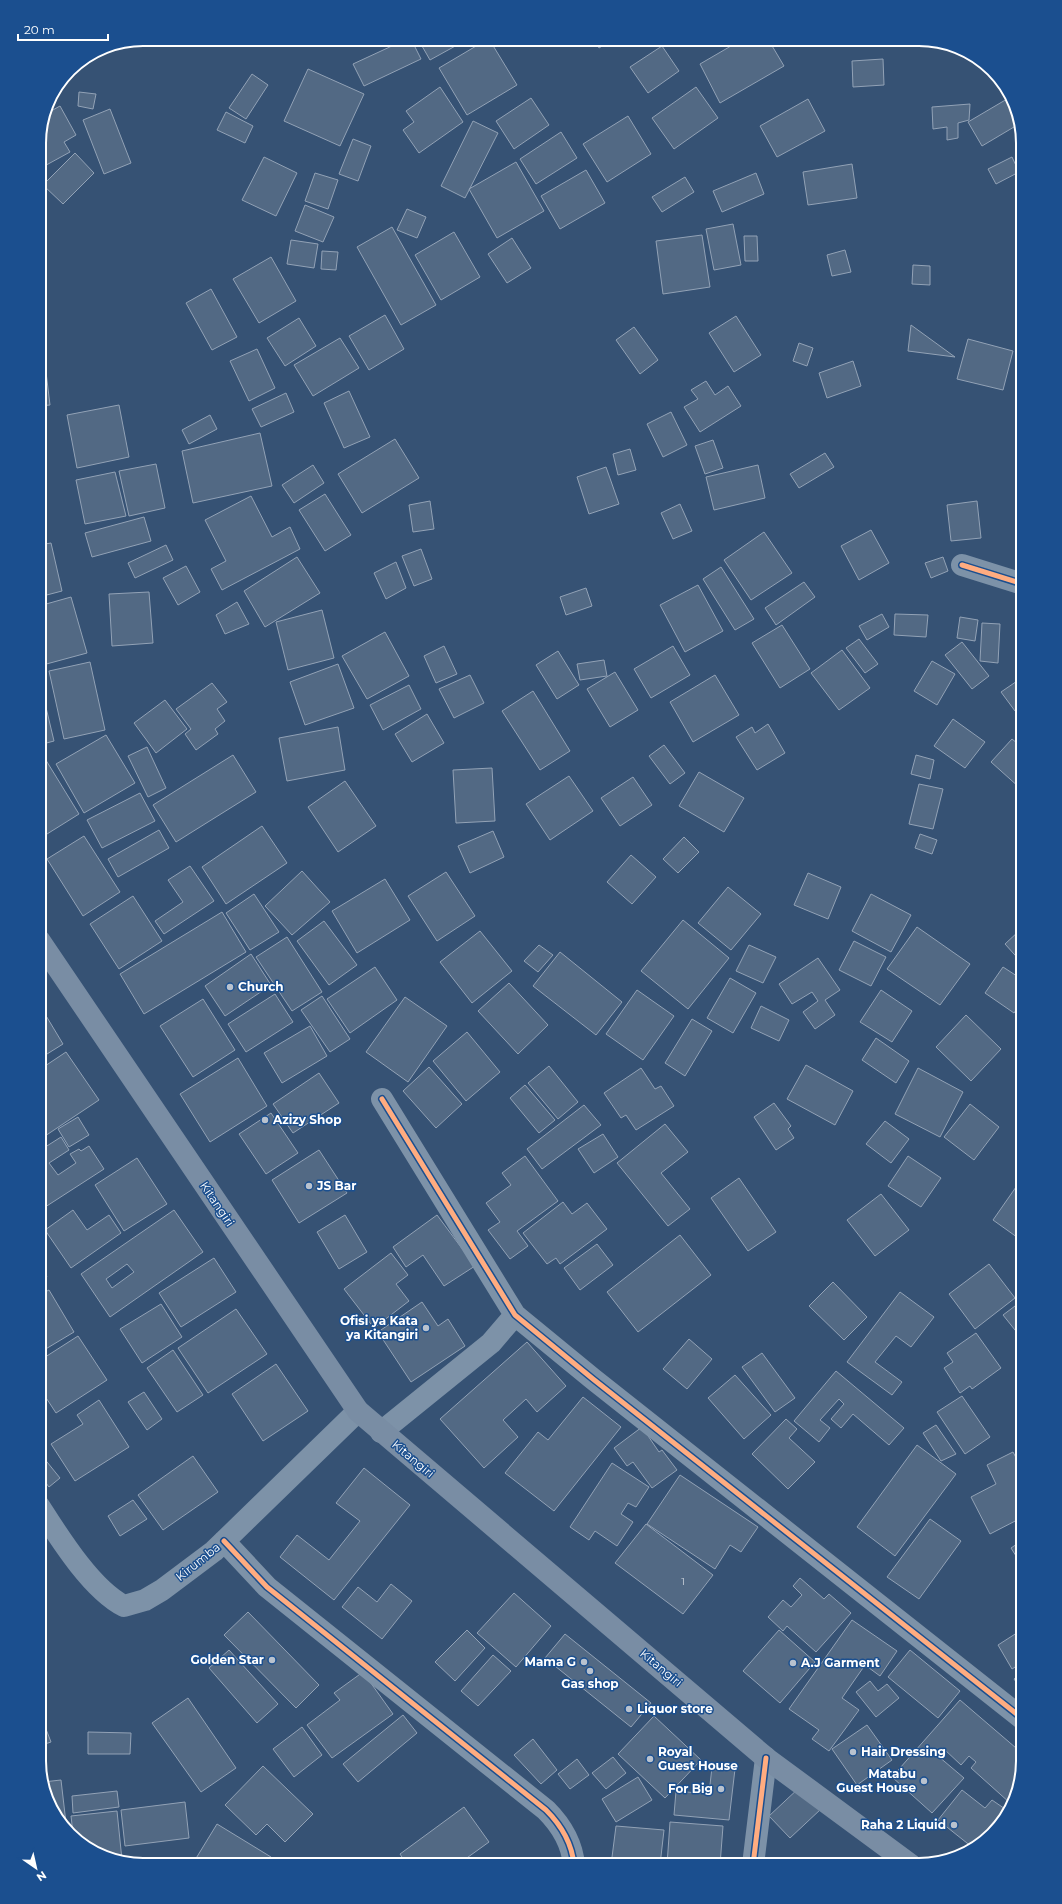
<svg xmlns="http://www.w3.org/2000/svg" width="1062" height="1904" font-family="Montserrat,sans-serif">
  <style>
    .building { fill: #526984; stroke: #92a2b6; fill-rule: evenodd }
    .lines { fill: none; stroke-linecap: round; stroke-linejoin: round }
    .minor { stroke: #7d92a8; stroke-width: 22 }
    .secondary { stroke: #798da4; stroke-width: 22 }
    .cycleway-casing { stroke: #1b4f8f; stroke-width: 8 }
    .cycleway { stroke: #ffac80; stroke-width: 5 }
    .poi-dot { fill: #b9c2ce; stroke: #1b4f8f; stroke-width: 1.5 }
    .labels { text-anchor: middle; stroke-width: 3; stroke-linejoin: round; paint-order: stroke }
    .number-label { font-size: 10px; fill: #d4dae0 }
    .poi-label { font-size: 12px; font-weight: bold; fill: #fff; stroke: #1b4f8f; text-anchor: start }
    .street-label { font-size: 12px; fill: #fff; stroke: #1b4f8f }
    .rim { fill: none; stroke: #fff; stroke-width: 2 }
  </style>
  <rect width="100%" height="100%" fill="#365274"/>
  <path class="building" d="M276 39H313L312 42Z
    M407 39H411L421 59 364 86 353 64Z
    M418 39H468L430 60Z
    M488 39H489L517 85 467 115 439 68Z
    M594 39H614L599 48Z
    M743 39H768L784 66 720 103 700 64Z
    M662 46 679 71 648 93 630 67Z
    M883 59 884 85 853 87 852 61Z
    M308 69 364 94 340 146 284 121Z
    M252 74 268 85 246 119 229 108Z
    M440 87 463 122 419 153 403 130 414 122 406 111Z
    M696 87 718 118 674 149 652 118Z
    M79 92 96 94 93 109 78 106Z
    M531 98 549 125 514 149 496 121Z
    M808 99 825 131 777 157 760 126Z
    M1007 99 1018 116 1019 124 982 146 968 122Z
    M970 104 969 120 958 123V138L947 140V127L933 129 932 107Z
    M60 106 76 135 64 142 70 152 39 169V136L44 115Z
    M110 109 131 163 104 174 83 120Z
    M226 112 253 126 245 143 217 130Z
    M628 116 651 154 607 182 583 144Z
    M473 121 498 133 465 198 441 186Z
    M561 132 577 158 536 184 520 159Z
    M353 139 371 146 358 181 339 174Z
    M75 153 94 173 63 204 43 185Z
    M264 157 297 173 276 216 242 200Z
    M1012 157 1019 172 996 184 988 169Z
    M516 162 544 211 497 238 469 189Z
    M852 164 857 198 808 205 803 172Z
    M586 170 605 203 560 229 541 196Z
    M315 173 338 180 328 209 305 201Z
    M756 173 764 194 722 212 713 191Z
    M685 177 694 192 662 212 652 197Z
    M305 205 334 217 323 242 295 231Z
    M407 209 426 217 417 238 397 230Z
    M733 224 741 265 714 270 706 229Z
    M392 227 436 305 401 325 357 247Z
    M454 232 480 277 441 300 415 255Z
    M702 235 710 287 663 294 656 241Z
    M744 236H757L758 261H745Z
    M512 238 531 268 507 283 488 254Z
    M291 240 318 244 314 268 287 264Z
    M845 250 851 272 832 276 827 255Z
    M322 251 338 252 336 270 321 269Z
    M271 257 296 301 259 323 233 279Z
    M913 265 930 266V285L912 284Z
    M211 289 237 337 212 350 186 303Z
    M385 315 404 349 369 370 349 336Z
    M736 316 761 355 734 372 709 333Z
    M299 318 316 346 285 366 267 338Z
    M911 325 955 357 908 351Z
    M634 327 658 360 640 374 616 340Z
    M340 338 359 368 313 396 294 365Z
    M968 339 1013 351 1003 390 957 379Z
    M799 343 813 348 807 366 793 361Z
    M257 349 275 388 249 401 230 361Z
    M853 361 861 386 827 398 819 373Z
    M46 372 50 405 39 406V373Z
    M706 381 715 395 728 386 741 406 700 432 684 407 698 399 691 390Z
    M349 391 370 437 344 448 324 403Z
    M286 393 294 412 261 427 252 409Z
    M119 405 129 457 77 468 67 415Z
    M671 412 687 445 663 457 647 424Z
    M210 415 217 429 189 444 182 430Z
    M260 433 272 486 193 503 182 451Z
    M395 439 419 478 362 513 338 474Z
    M713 440 723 468 705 474 695 446Z
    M630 449 636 470 618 475 613 454Z
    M825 453 834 467 799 488 790 474Z
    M156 464 165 508 129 516 119 471Z
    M313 465 324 483 294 503 282 485Z
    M758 465 765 498 714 510 706 477Z
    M606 467 619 504 589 514 577 477Z
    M115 472 126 516 85 524 76 480Z
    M325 494 351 535 325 551 299 510Z
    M251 496 272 537 290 527 300 549 222 590 211 569 226 561 205 520Z
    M430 501 434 529 413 532 409 505Z
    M977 501 981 538 951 541 947 505Z
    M680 504 692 531 673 539 661 513Z
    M39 509 44 525 39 527Z
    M144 517 151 541 92 557 85 533Z
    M871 530 889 563 859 580 841 546Z
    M764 532 792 573 751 600 724 560Z
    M51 543 62 591 39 597V545Z
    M166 545 173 560 135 578 128 563Z
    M421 549 432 579 414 586 402 556Z
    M297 557 320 593 265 627 244 591Z
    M943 557 948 571 931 578 925 563Z
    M396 562 406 588 386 599 374 573Z
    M186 566 200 592 178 605 163 578Z
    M721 567 754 619 735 630 703 579Z
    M804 582 815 597 776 625 765 608Z
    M698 585 723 631 685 652 660 605Z
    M586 588 592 606 566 615 560 597Z
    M149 592 153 643 112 646 109 594Z
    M71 597 87 653 39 666V606Z
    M237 602 249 624 225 634 216 615Z
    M322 610 334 658 288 670 276 622Z
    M882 614 889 627 867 640 859 626Z
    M895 614 928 615 926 637 894 635Z
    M960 617 978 620 975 641 957 638Z
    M982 623 1000 624 998 663 980 661Z
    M782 625 810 669 780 688 752 643Z
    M385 632 409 676 367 699 342 656Z
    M859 639 878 664 865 673 846 648Z
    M962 642 989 676 972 689 945 655Z
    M444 646 457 674 436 683 424 656Z
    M673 646 690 675 651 698 634 669Z
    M842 650 870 688 839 710 811 673Z
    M558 651 579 685 557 699 536 665Z
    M604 660 607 676 580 680 577 664Z
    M932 661 955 674 937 705 914 691Z
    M90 662 105 730 64 739 49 671Z
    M338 664 354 708 305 725 290 682Z
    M615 672 638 710 610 727 587 689Z
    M470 675 484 703 454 718 439 689Z
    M715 675 739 715 693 742 670 702Z
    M1023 677V706L1015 711 1001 692Z
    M39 678 54 741 39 745Z
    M212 683 227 702 217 709 225 721 215 729 218 734 196 750 185 734 191 729 176 709Z
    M409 685 421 709 383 730 370 705Z
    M533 691 570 751 540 770 502 711Z
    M165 700 187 729 156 753 134 723Z
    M427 714 444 743 412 762 395 734Z
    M953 719 985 742 965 768 934 746Z
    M768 724 785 753 757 770 736 737 752 727 755 733Z
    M338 727 345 770 287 781 279 738Z
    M106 735 135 783 84 813 56 764Z
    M1012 739 1023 748V784L1020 788 991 762Z
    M664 745 685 773 670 784 649 756Z
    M147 747 166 788 148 797 128 756Z
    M233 755 256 792 176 842 153 805Z
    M916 755 934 760 930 779 911 774Z
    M44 757 79 814 39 839V760Z
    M492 768 495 821 456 823 453 770Z
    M699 772 744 798 724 832 679 806Z
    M569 776 593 811 550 840 526 804Z
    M633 777 652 805 620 826 601 798Z
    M345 781 376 826 338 852 308 807Z
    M919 784 943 789 933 829 909 824Z
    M140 793 155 821 102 848 87 820Z
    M262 826 287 863 226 904 202 867Z
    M159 830 169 848 118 877 108 859Z
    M493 831 504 857 470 873 458 846Z
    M920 834 937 840 932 854 915 848Z
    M84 836 120 892 83 916 47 859Z
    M684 837 699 852 678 873 663 859Z
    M631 855 656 877 632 904 607 882Z
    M190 866 214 901 164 934 155 921 183 902 168 880Z
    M302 871 330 902 292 935 265 906Z
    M446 872 475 916 437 941 408 896Z
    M808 873 841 887 828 919 794 905Z
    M385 879 410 920 357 953 332 911Z
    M728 887 761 914 731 950 698 923Z
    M254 894 279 932 250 950 226 913Z
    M871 894 911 915 891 952 852 931Z
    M133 896 162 941 119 969 90 924Z
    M222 912 246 952 144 1014 120 974Z
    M683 920 729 958 688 1009 641 971Z
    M324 921 357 965 329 985 297 941Z
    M917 927 970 964 940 1005 887 969Z
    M480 931 512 971 472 1003 440 962Z
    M1019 931 1023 936V964L1005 944Z
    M287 937 322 992 292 1011 256 957Z
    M854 941 886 957 871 986 839 970Z
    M539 945 553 955 538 972 524 961Z
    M749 945 776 957 763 983 736 971Z
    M560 952 622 1002 596 1035 533 986Z
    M251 954 271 985 225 1016 205 986Z
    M818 958 840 990 825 1000 835 1015 815 1029 803 1012 818 1001 812 992 792 1004 779 984Z
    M375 967 397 1000 350 1033 327 999Z
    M1003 967 1023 980V1000L1014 1013 985 993Z
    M730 978 756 993 733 1033 707 1018Z
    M509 983 548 1025 518 1054 478 1011Z
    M637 990 674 1016 643 1060 606 1034Z
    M881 990 912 1011 892 1042 860 1022Z
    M275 994 293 1022 246 1052 228 1024Z
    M322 996 350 1039 330 1052 301 1010Z
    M405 997 447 1026 408 1082 366 1052Z
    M203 999 235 1050 193 1077 160 1026Z
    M761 1006 789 1020 779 1041 751 1028Z
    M42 1009 63 1044 39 1059V1010Z
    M966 1015 1001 1049 971 1081 936 1047Z
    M692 1019 712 1031 685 1076 665 1063Z
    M310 1026 327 1056 282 1083 264 1053Z
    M467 1032 500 1072 466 1101 433 1061Z
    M876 1038 909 1061 896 1083 862 1060Z
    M66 1052 99 1100 39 1140V1070Z
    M238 1058 267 1106 210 1142 180 1094Z
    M806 1065 853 1091 835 1125 787 1099Z
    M549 1066 578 1102 558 1119 528 1083Z
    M429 1067 462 1104 436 1128 403 1091Z
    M641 1068 655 1089 661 1086 674 1106 636 1130 626 1115 621 1118 604 1093Z
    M918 1068 963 1092 940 1137 895 1114Z
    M319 1073 339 1103 293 1133 273 1104Z
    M525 1085 555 1120 539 1133 510 1098Z
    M774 1103 791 1126 788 1129 794 1138 776 1150 754 1117Z
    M970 1104 999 1127 974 1160 944 1137Z
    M584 1105 601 1125 542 1169 527 1149Z
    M271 1113 298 1153 266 1174 239 1134Z
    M78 1117 89 1135 69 1147 58 1129Z
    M885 1121 909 1139 891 1163 866 1144Z
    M665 1124 688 1152 661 1173 690 1209 668 1226 617 1163Z
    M603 1134 618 1157 594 1173 578 1149Z
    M61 1137 69 1150 49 1163 58 1175 76 1163 70 1154 79 1149 81 1151 89 1146 104 1169 39 1211V1151Z
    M319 1150 347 1193 299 1223 272 1180Z
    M525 1156 558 1201 517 1231 528 1246 510 1259 488 1230 500 1222 486 1203 511 1185 502 1173Z
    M908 1156 941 1178 921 1207 888 1186Z
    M137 1158 167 1204 124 1231 95 1185Z
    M1023 1177V1237L1021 1240 993 1220Z
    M739 1178 776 1232 748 1251 711 1198Z
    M881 1194 909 1230 875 1256 847 1220Z
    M563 1202 572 1214 587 1203 607 1229 560 1264 556 1258 547 1264 523 1233Z
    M73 1210 87 1230 109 1215 121 1233 71 1268 45 1230Z
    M174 1210 203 1252 110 1317 81 1274ZM127 1264 134 1272 112 1288 106 1279Z
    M345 1215 367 1252 339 1269 317 1232Z
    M437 1215 475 1266 444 1286 423 1255 406 1267 393 1247Z
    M680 1235 711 1275 638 1332 607 1292Z
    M597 1244 613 1265 580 1290 564 1268Z
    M391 1253 408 1275 396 1284 409 1301 374 1328 344 1289Z
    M214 1258 236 1292 181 1327 159 1293Z
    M39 1263 47 1277 39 1282Z
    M989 1264 1015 1298 975 1329 949 1294Z
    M833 1282 867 1317 844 1340 809 1306Z
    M49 1290 74 1332 39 1353V1295Z
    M900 1292 934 1317 911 1347 896 1336 875 1362 902 1382 892 1395 847 1362Z
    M1023 1300V1340L1003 1315Z
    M422 1302 438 1326 448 1319 465 1346 411 1382 378 1332Z
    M161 1304 182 1337 142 1363 120 1329Z
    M236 1309 267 1354 208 1393 178 1348Z
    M976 1333 1001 1368 972 1389 970 1386 960 1393 944 1368 953 1362 947 1353Z
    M78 1336 107 1380 56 1413 39 1387V1361Z
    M689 1339 712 1359 687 1389 663 1369Z
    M527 1342 566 1386 537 1412 526 1399 503 1420 518 1437 484 1468 440 1419Z
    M173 1350 203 1395 177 1412 147 1368Z
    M762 1353 795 1398 775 1412 742 1367Z
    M276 1364 308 1411 263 1441 232 1394Z
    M836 1371 904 1428 889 1445 853 1414 841 1428 831 1419 844 1404 839 1399 820 1420 830 1428 819 1442 794 1421Z
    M735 1375 771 1415 744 1439 708 1398Z
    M144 1392 162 1419 147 1430 128 1402Z
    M962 1396 990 1437 965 1454 937 1412Z
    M583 1397 621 1427 554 1511 505 1473 538 1432 548 1440Z
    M99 1400 129 1447 75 1481 51 1444 83 1424 77 1415Z
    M786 1419 797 1429 789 1438 815 1462 788 1489 752 1454Z
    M936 1425 956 1454 941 1461 923 1433Z
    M642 1427 659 1452 662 1450 677 1470 652 1488 633 1462 627 1466 614 1448Z
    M917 1445 956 1474 895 1556 857 1527Z
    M1013 1452 1023 1471V1517L990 1534 971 1497 996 1484 987 1465Z
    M193 1456 218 1492 163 1530 138 1495Z
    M43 1457 60 1478 49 1487 39 1474V1460Z
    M612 1463 649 1487 636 1507 628 1503 621 1514 633 1522 617 1546 595 1531 589 1540 570 1527Z
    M364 1468 410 1505 334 1600 280 1557 297 1535 329 1560 360 1521 336 1503Z
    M680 1475 758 1527 741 1552 730 1545 715 1569 647 1524Z
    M133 1500 147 1519 120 1536 108 1516Z
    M930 1519 961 1541 919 1599 887 1577Z
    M646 1524 713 1575 683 1614 615 1563Z
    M1023 1540V1567L1011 1548Z
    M800 1578 824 1599 829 1594 851 1613 816 1652 787 1626 783 1631 768 1617 783 1600 791 1607 802 1595 793 1586Z
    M391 1584 412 1601 382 1639 342 1607 358 1587 377 1602Z
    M514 1593 551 1626 516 1667 477 1633Z
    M248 1612 319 1685 296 1708 224 1635Z
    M852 1620 897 1651 880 1676 865 1665 842 1698 859 1710 829 1751 812 1739 819 1730 789 1709Z
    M1023 1629V1662L1012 1669 998 1645Z
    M467 1630 485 1648 455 1681 435 1662Z
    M779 1630 815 1662 780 1703 743 1671Z
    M565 1634 651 1703 631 1727 545 1658Z
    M229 1650 278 1704 257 1723 209 1668Z
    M910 1650 960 1691 938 1718 888 1677Z
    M493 1655 511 1671 478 1706 461 1691Z
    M363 1672 393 1714 332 1758 307 1725 340 1700 334 1693Z
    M1023 1672V1692L1014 1679Z
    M870 1681 878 1691 887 1684 899 1698 876 1717 856 1692Z
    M188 1698 236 1768 201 1792 152 1723Z
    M960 1700 1023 1754V1761L1010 1803 971 1768 976 1762 969 1756 961 1765 944 1749 938 1756 964 1778 932 1813 892 1777Z
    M39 1711 51 1742 39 1746Z
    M403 1715 417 1733 358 1782 343 1764Z
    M654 1716 701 1760 665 1798 618 1754Z
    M867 1725 892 1760 857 1785 832 1749Z
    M302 1727 322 1755 294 1777 273 1749Z
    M88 1732 131 1733 130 1754H88Z
    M533 1739 557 1770 541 1784 514 1755Z
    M613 1757 626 1773 606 1789 592 1773Z
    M577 1759 589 1775 570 1789 558 1774Z
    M263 1766 313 1814 285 1842 267 1824 256 1835 225 1805Z
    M712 1767 735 1769 729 1820 674 1815 676 1791 709 1794Z
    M638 1777 652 1800 616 1822 602 1799Z
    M61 1780 66 1823H65L47 1801 43 1782Z
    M800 1787 821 1809 790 1838 769 1816Z
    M962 1790 985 1808 992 1800 1008 1811 1005 1819 972 1847 938 1820Z
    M117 1791 119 1807 73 1813 72 1796Z
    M185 1802 189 1838 125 1846 121 1810Z
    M464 1807 489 1842 457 1865H407L400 1854Z
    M117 1811 122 1860 85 1847 73 1833 71 1816Z
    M670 1822 723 1826 720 1865H667Z
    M217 1824 271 1857 266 1865H202L195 1860Z
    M616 1826 664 1830 660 1865H611Z"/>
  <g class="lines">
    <path class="minor" d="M962 565 1023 584
      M382 1099 515 1315 593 1379 1023 1719
      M381 1432 491 1343 515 1315
      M39 1506C59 1537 91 1589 124 1606L145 1600 162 1590 214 1551 358 1411
      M224 1541 267 1587 546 1810C561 1825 572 1843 574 1865
      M753 1865 766 1758"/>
    <path class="secondary" d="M39 940 358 1411 766 1758 911 1865"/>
    <g class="cycleway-casing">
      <path id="cycleway" d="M962 565 1023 584
        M382 1099 515 1315 593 1379 1023 1719
        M224 1541 267 1587 546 1810C561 1825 572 1843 574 1865
        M753 1865 766 1758"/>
    </g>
    <use href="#cycleway" class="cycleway"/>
  </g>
  <g class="poi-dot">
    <circle cx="230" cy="987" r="4"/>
    <circle cx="265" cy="1120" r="4"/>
    <circle cx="309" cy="1186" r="4"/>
    <circle cx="426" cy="1328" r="4"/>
    <circle cx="272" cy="1660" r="4"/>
    <circle cx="584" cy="1662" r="4"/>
    <circle cx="793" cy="1663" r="4"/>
    <circle cx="590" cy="1671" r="4"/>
    <circle cx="629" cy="1709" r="4"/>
    <circle cx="853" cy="1752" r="4"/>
    <circle cx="650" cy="1759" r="4"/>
    <circle cx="924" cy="1781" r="4"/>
    <circle cx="721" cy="1789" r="4"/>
    <circle cx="954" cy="1825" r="4"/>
  </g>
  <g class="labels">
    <g class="number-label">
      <text x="683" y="1585">1</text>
    </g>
    <g class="poi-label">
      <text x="238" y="991">Church</text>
      <text x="273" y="1124">Azizy Shop</text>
      <text x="317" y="1190">JS Bar</text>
      <text x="418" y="1325" text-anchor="end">Ofisi ya Kata<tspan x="418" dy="14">ya Kitangiri</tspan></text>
      <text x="264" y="1664" text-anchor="end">Golden Star</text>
      <text x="576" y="1666" text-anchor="end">Mama G</text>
      <text x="801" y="1667">A.J Garment</text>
      <text x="590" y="1688" text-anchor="middle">Gas shop</text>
      <text x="637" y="1713">Liquor store</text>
      <text x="658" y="1756">Royal<tspan x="658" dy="14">Guest House</tspan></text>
      <text x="861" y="1756">Hair Dressing</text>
      <text x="916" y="1778" text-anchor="end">Matabu<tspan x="916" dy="14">Guest House</tspan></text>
      <text x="713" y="1793" text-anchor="end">For Big</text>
      <text x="946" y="1829" text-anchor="end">Raha 2 Liquid</text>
    </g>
    <g class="street-label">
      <text transform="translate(217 1204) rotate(56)" y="4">Kitangiri</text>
      <text transform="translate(413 1459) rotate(40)" y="4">Kitangiri</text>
      <text transform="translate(198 1562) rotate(-39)" y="4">Kirumba</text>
      <text transform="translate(661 1668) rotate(40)" y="4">Kitangiri</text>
    </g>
  </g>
  <path d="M0 0H1062V1904H0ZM143 46H919A97 97 0 0 1 1016 143V1761A97 97 0 0 1 919 1858H143A97 97 0 0 1 46 1761V143A97 97 0 0 1 143 46Z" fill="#1b4f8f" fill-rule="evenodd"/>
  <path class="rim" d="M143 46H919A97 97 0 0 1 1016 143V1761A97 97 0 0 1 919 1858H143A97 97 0 0 1 46 1761V143A97 97 0 0 1 143 46Z"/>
  <g transform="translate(36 1868) rotate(146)" stroke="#1b4f8f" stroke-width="3" paint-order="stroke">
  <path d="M0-3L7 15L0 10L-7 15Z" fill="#ffffff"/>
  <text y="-6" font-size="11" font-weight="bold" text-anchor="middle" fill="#ffffff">N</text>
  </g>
  <path d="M18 34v6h90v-6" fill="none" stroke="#ffffff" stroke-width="2"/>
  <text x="24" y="34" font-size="12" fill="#ffffff" stroke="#1b4f8f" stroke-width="3" paint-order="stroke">20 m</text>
</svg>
